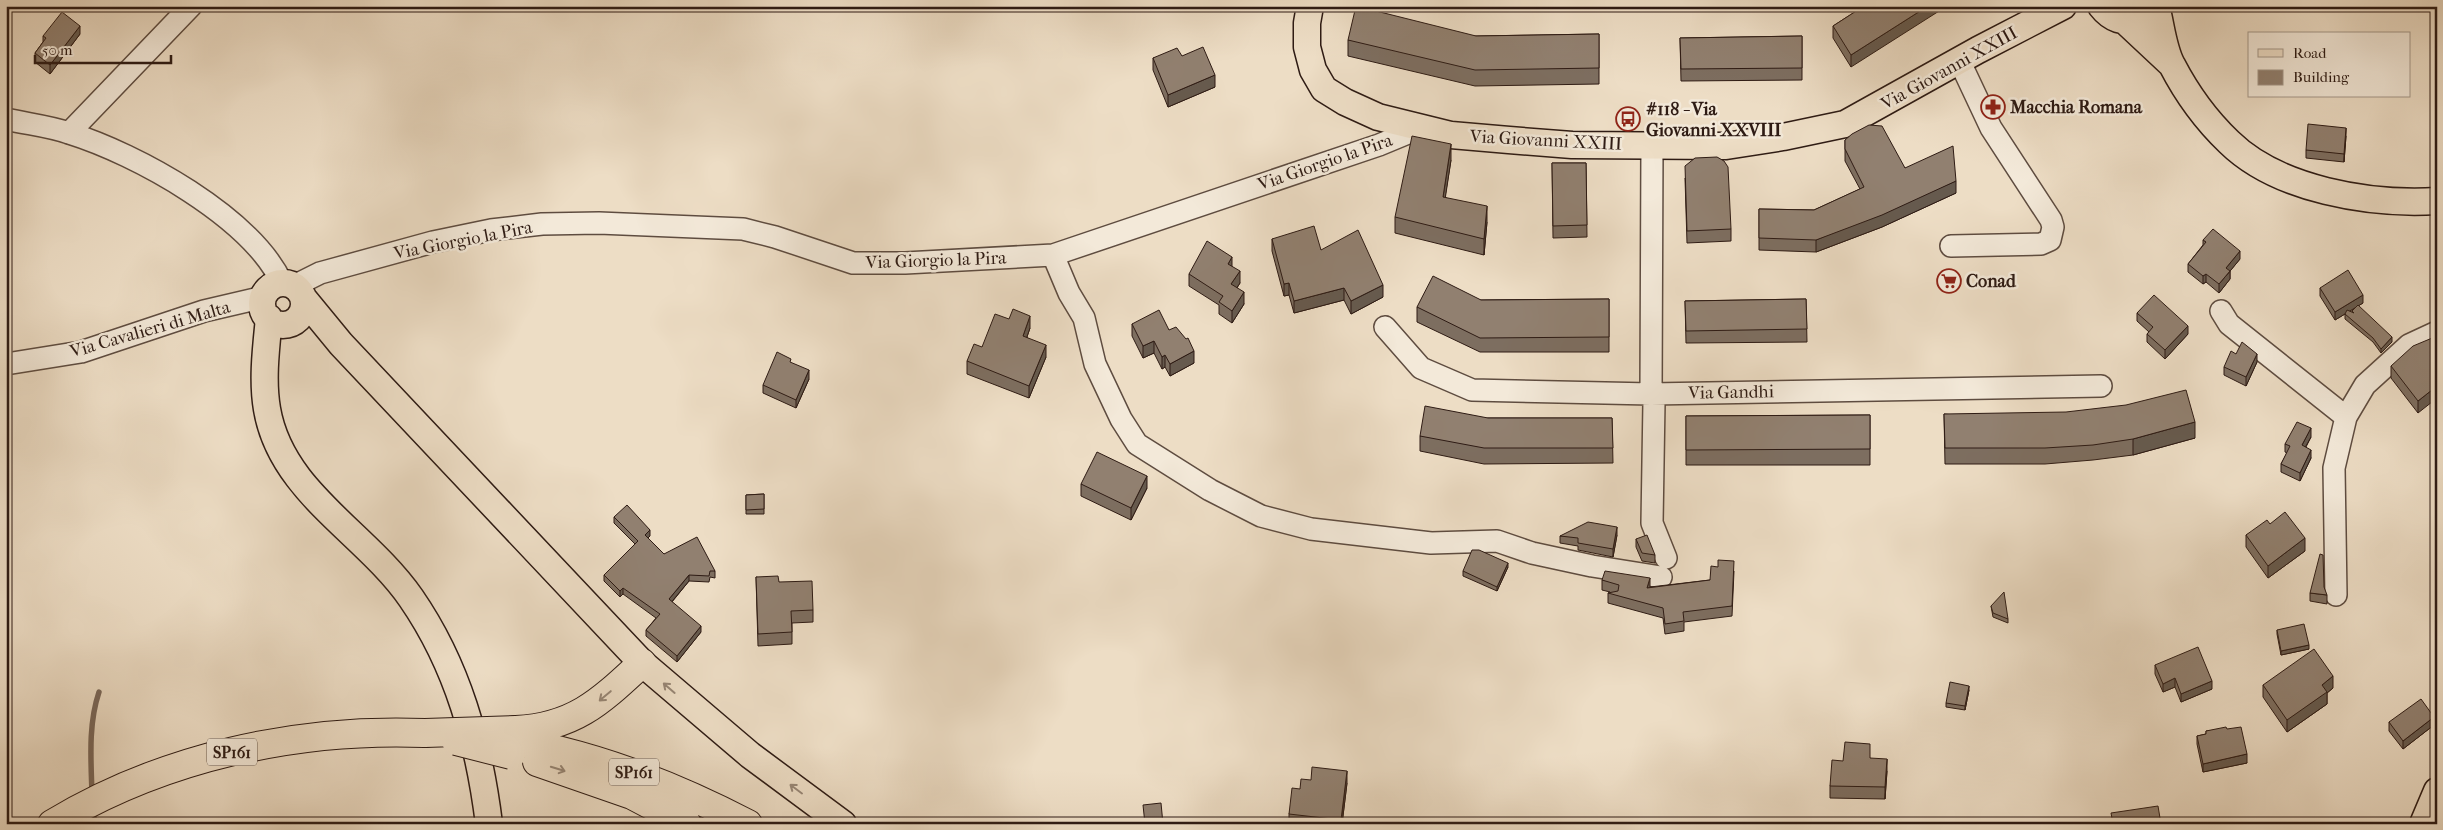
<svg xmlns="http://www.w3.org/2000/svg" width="2443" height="830" font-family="'IM FELL French Canon',serif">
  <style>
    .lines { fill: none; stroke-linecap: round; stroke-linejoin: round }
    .stream { stroke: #7a685a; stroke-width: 5.5 }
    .minor-casing { stroke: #5e4c40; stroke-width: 24 }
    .major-casing { stroke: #2e1b14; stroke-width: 29 }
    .highway-casing { stroke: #2e1b14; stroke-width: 30 }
    .minor { stroke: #f3e9d9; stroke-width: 21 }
    .major { stroke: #edddc5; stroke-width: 26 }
    .highway { stroke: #edddc5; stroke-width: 28 }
    .highway-bridge-casing { stroke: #2e1b14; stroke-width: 30; stroke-linecap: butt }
    .highway-bridge { stroke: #edddc5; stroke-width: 28 }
    .wall { fill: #7d6e60; stroke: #2e1b14 }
    .shaded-wall { fill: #665a4e; stroke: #2e1b14 }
    .building { fill: #918070; stroke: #2e1b14 }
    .oneway { stroke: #978675 }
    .labels { text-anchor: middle; stroke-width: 5; stroke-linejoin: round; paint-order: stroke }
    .shield { fill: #f3e9d9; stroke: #69594f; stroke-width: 1 }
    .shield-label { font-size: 16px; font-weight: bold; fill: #2e1b14 }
    .street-label { font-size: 18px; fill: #2e1b14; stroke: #f3e9d9 }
    .poi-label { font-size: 18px; font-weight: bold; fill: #2e1b14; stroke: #f3e9d9; text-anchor: start }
  </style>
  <rect width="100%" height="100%" fill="#edddc5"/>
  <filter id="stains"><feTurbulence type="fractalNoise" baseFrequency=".004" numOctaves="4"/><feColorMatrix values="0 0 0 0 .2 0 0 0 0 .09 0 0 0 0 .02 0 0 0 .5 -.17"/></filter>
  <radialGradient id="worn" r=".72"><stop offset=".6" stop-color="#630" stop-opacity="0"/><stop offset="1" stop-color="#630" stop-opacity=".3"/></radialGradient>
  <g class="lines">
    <path class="stream" d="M92 794C91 760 88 725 99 692
      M93 811 95 824"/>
    <g class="minor-casing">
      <path id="minor" d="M6 119C27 124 49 126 69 133 137 154 251 217 282 283
        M69 133 191 6
        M1652 145 1651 394 1654 402 1652 523 1666 558
        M1951 246 2041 244 2050 240 2053 227 2051 220 1991 128 1959 60
        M1053 255 1069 293 1084 318 1095 364 1121 419 1137 444 1210 490 1261 516 1311 529 1431 543 1497 541 1532 553 1592 566 1661 577
        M294 286 320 273 433 242 491 230 542 224 599 223 743 229 775 237 853 263H905L1053 255 1379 145 1420 128
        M2221 311 2229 324 2346 417
        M1385 327 1421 368 1472 390 1651 394 2101 386
        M6 364 81 352 204 311 264 297
        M2336 595 2334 468 2346 417 2365 385 2409 345 2437 332"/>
    </g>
    <g class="major-casing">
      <path id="major" d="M1310 6 1307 23V47L1313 70 1324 89 1345 102 1378 117 1451 135 1509 140 1572 145 1726 146 1783 137 1845 124 1978 50 2063 6
        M2101 6C2111 19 2124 24 2140 18
        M2156 6C2161 24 2163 49 2172 65 2186 92 2207 121 2229 142 2278 190 2370 205 2437 201
        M2124 20 2171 64
        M262 304a21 21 0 1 1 42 0a21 21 0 1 1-42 0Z
        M304 299 341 344 642 663 750 755 843 824
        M269 318C266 348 262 380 267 409 281 492 365 532 411 598 458 666 479 743 489 824
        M2423 824 2437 791"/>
    </g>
    <g class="highway-casing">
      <path id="highway" d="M516 730C575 727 601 701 642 663
        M514 741C597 755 673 785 748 824
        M537 762 632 795 687 824
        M52 824C163 757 296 728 425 733"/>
    </g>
    <use href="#minor" class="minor"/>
    <use href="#major" class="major"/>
    <use href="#highway" class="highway"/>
    <g class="highway-bridge-casing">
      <path id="highway-bridge" d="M425 733 516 730
        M456 741 511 755"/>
    </g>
    <use href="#highway-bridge" class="highway-bridge"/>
  </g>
  <path class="wall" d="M1864 6 1851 67 1833 38V26Z
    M80 34 50 74 35 62V53L43 42V36Z
    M1599 34V84L1475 86 1348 56V40L1476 36Z
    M1802 36V80L1681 81 1680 38Z
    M1182 56 1215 87 1168 107 1153 70V58Z
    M2346 136 2344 162 2306 158V150Z
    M1845 140 1905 168 1956 193 1882 227 1816 252 1759 250V209L1814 210 1860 189 1845 161Z
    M1451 160 1445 197 1487 222 1484 255 1395 233V217Z
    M1552 163H1586L1587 237 1553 238Z
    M1685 178 1731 229V241L1687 243Z
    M1272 239 1321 250 1383 297 1351 314 1344 300 1294 313 1289 295 1284 296 1272 251Z
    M2203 240 2240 259 2230 271V279L2219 293 2206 282 2203 284 2188 272V264L2203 245Z
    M1232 267 1240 283 1237 288 1244 304 1232 323 1219 314V305L1189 286V274Z
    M2320 288 2363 303 2358 306 2392 342 2381 353 2373 342 2345 319V314L2335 320 2320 296Z
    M1609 299V352H1480L1417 322V307L1481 300Z
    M1806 299 1807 342 1686 343 1685 301Z
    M2137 313 2188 334 2165 359 2147 342V334L2149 332 2137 321Z
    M1132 324 1169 330 1194 363 1170 376 1165 367 1162 369 1154 353 1143 358 1132 336Z
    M1030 328 1027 337 1046 357 1029 398 967 374V361L982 347Z
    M2437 336 2418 413 2391 378V366Z
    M2257 362 2246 386 2224 375V367Z
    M791 363 809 379 796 408 763 393V385Z
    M1944 414 2195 438 2133 455 2093 460 2045 464H1945Z
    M1870 415V465H1686V416Z
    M1488 418H1612L1613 463 1484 464 1420 451V436Z
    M2311 437 2306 447 2311 458 2300 481 2281 472V464L2287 453 2285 452V444Z
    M1081 484 1147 488 1131 520 1081 496Z
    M764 494V514H746V495Z
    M614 517 650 536 648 538 664 554 715 571V578L710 577 709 582 689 581 672 602 701 632 677 662 646 636V630L656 618 623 594 620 597 604 581V575L635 544 614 523Z
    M2270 524 2305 551 2268 578 2246 547V535Z
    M1617 535 1613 557 1578 550V546L1560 543V536Z
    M1636 539 1655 555V563L1642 561 1636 547Z
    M1508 567 1497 591 1463 576V571Z
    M1734 571 1732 616 1684 622V631L1665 634 1663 618 1608 603V593L1610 592 1602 590V580L1650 587 1710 580Z
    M756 577 779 582 813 610V622L792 623V644L758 646Z
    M2310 593 2327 595V604L2310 601Z
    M1991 606 2008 619V623L1993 617Z
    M2277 630 2309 649 2281 655 2277 634Z
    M2155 665 2212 689 2181 702 2175 687 2163 692 2155 674Z
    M2263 685 2333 688 2327 693V704L2287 732 2263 697Z
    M1969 690 1965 710 1946 707V703Z
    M2389 722 2434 725 2403 749 2389 731Z
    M2227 729 2247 763 2203 772 2197 744V736L2206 734V731Z
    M1870 758 1887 771 1885 799 1830 798V786L1843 761Z
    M1347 783 1342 824H1289V814L1300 789Z"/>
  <path class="shaded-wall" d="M1928 6H1947L1851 67V55Z
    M80 26V34L50 74V65Z
    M1215 75V87L1168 107V95Z
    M2346 128V136L2344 162V154Z
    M1451 144V160L1443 213V197Z
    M1956 181V193L1882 227 1816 252V240Z
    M1487 206V222L1484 255V239Z
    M2240 251V259L2226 276V268Z
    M1232 257V269L1228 264Z
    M1240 271V283L1231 296V284Z
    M2230 271V279L2219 293V284Z
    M2206 274V282L2203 284V276Z
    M1289 283V295L1284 296V284Z
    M1383 285V297L1351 314V301Z
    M1344 288V300L1294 313V301Z
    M1244 292V304L1232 323V311Z
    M2363 295V303L2335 320V312Z
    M1030 316V328L1023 348V336Z
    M2188 326V334L2165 359V350Z
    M2392 337V342L2381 353V349Z
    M1154 341V353L1143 358V346Z
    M1046 345V357L1029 398V386Z
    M1194 351V363L1170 376V364Z
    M2257 354V362L2246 386V377Z
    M1165 355V367L1162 369V357Z
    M809 370V379L796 408V400Z
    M2437 386V398L2418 413V401Z
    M2195 422V438L2133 455V439Z
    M2311 428V437L2302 453V445Z
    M2311 450V458L2300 481V473Z
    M1147 476V488L1131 520V508Z
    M1617 527V535L1613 557V549Z
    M650 530V536L645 541V535Z
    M2305 538V551L2268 578V566Z
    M1508 563V567L1497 591V587Z
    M689 575V581L669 605V599Z
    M1650 578V588H1647Z
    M623 588V594L620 597V591Z
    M701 626V632L677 662V656Z
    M2309 645V649L2281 655V651Z
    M2333 676V688L2327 693V704L2287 732V720L2322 685Z
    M2175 678V687L2163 692V684Z
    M2212 681V689L2181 702V694Z
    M1969 686V690L1965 710V706Z
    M2434 717V725L2403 749V741Z
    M2247 754V763L2203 772V764Z
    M1887 759V771L1885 799V787Z
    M1347 771V783L1342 824H1341Z"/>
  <path class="building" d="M1356 6 1476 36 1599 34V68L1475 70 1348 40Z
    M1864 6H1928L1851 55 1833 26Z
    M62 12 80 26 50 65 35 53 46 38 43 36Z
    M1802 36V68L1681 69 1680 38Z
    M1203 47 1215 75 1168 95 1153 58 1177 48 1182 56Z
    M2308 124 2346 128 2344 154 2306 150Z
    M1869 125 1882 126 1905 168 1953 146 1956 181 1882 215 1816 240 1759 238V209L1814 210 1864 187 1845 149V140L1852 134Z
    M1412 136 1451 144 1443 197 1487 206 1484 239 1395 217Z
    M1717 157 1724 161 1728 167 1731 229 1687 231 1685 166 1695 158Z
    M1552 163H1586L1587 225 1553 226Z
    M1314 226 1321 250 1358 230 1383 285 1351 301 1344 288 1294 301 1289 283 1284 284 1272 239Z
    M2213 229 2240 251 2226 268 2230 271 2219 284 2206 274 2203 276 2188 264 2206 242 2203 240Z
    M1207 241 1232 257 1228 264 1240 271 1231 284 1244 292 1232 311 1219 302 1223 296 1189 274Z
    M2348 270 2363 295 2335 312 2320 288Z
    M1433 276 1481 300 1609 299V337L1480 338 1417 307Z
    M2154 295 2188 326 2165 350 2147 334 2153 327 2137 313Z
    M1806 299 1807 329 1686 331 1685 301Z
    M2358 305 2392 337 2381 349 2373 338 2345 314 2347 310 2354 313 2352 311Z
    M1013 309 1030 316 1023 336 1046 345 1029 386 967 361 974 344 982 347 995 314 1009 319Z
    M1159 310 1169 330 1176 327 1186 339 1188 338 1194 351 1170 364 1165 355 1162 357 1154 341 1143 346 1132 324Z
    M2437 336V386L2418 401 2391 366 2413 346Z
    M2242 342 2257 354 2246 377 2224 367 2231 351 2236 354Z
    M777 352 791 359 790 362 809 370 796 400 763 385Z
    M2186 390 2195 422 2133 439 2093 445 2045 448H1945L1944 414 2066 412 2126 405Z
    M1425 406 1488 418H1612L1613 448H1484L1420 436Z
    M1870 415V449L1686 450V416Z
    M2297 422 2311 428 2302 445 2311 450 2300 473 2281 464 2290 446 2285 444Z
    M1097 452 1147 476 1131 508 1081 484Z
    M764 494V509L746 510V495Z
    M627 505 650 530 645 535 664 554 697 537 715 571H710L709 576 689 575 669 599 701 626 677 656 646 630 660 614 623 588 620 591 604 575 638 541 614 517Z
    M2285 512 2305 538 2268 566 2246 535 2267 520 2270 524Z
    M1588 522 1617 527 1613 549 1578 543V538L1560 536Z
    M1647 535 1655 555 1642 553 1636 539Z
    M1472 550H1479L1508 563 1497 587 1463 571Z
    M2320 554 2323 555 2324 587 2327 595 2310 593Z
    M1718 560 1734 561 1732 606 1683 612 1684 621 1665 624 1663 608 1608 593 1618 591 1619 585 1602 580 1605 571 1650 578 1647 588 1710 580 1711 566 1718 567Z
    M778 576 779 582 812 581 813 610 791 611 792 632 758 634 756 577Z
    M2004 592 2008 619 1993 613 1991 606Z
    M2304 624 2309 645 2281 651 2277 630Z
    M2198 647 2212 681 2181 694 2175 678 2163 684 2155 665Z
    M2314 649 2333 676 2322 685 2327 692 2287 720 2263 685Z
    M1950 682 1969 686 1965 706 1946 703Z
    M2421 699 2434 717 2403 741 2389 722Z
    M2226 727 2227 729 2241 727 2247 754 2203 764 2197 736 2206 734V731Z
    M1845 742 1870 744V758L1887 759 1885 787 1830 786 1832 760 1843 761Z
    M1312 767 1347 771 1341 820 1289 814 1292 788 1300 789 1301 779 1311 780Z
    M1161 803 1163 824H1145L1143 805Z
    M2158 806 2161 824H2113L2111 813Z"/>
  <defs><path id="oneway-shaft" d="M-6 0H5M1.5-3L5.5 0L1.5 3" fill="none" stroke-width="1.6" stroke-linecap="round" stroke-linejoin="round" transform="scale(1.25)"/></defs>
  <g class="oneway">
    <use href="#oneway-shaft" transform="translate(669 688) rotate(-139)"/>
    <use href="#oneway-shaft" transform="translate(605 696) rotate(140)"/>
    <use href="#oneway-shaft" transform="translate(558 769) rotate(17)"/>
    <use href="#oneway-shaft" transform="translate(796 789) rotate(-143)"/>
  </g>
  <defs>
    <g id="pharmacy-ring" transform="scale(1.25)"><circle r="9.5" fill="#f3e9d9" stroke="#8f2418" stroke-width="1.5"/><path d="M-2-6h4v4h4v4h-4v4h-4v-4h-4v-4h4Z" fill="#8f2418"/></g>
    <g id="bus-ring" transform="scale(1.25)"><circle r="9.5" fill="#f3e9d9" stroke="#8f2418" stroke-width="1.5"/><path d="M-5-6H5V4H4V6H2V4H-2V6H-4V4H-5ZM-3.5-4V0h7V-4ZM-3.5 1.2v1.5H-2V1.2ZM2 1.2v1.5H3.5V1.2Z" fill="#8f2418"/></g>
    <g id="supermarket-ring" transform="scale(1.25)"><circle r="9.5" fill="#f3e9d9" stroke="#8f2418" stroke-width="1.5"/><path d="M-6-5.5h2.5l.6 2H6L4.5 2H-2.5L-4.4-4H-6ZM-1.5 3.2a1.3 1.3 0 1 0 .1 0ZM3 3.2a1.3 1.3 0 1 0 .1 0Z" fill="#8f2418"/></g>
  </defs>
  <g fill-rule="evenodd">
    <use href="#pharmacy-ring" x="1993" y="107"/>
    <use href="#bus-ring" x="1628" y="119"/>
    <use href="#supermarket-ring" x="1949" y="281"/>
  </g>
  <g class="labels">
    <g class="shield">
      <rect x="207" y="738.5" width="50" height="27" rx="4"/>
      <rect x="609" y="758.5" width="50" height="27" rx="4"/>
    </g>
    <g class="shield-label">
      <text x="232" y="758">SP161</text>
      <text x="634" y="778">SP161</text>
    </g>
    <g class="street-label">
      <text transform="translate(1949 68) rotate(-29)" y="6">Via Giovanni XXIII</text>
      <text transform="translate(1546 140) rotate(3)" y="6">Via Giovanni XXIII</text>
      <text transform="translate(1325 162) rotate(-19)" y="6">Via Giorgio la Pira</text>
      <text transform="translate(463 240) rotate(-11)" y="6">Via Giorgio la Pira</text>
      <text transform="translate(936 260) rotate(-2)" y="6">Via Giorgio la Pira</text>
      <text transform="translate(150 329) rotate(-16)" y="6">Via Cavalieri di Malta</text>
      <text transform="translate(1731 392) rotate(-1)" y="6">Via Gandhi</text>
    </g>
    <g class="poi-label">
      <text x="2010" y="113">Macchia Romana</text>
      <text x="1646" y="115">#118 - Via<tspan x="1646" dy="21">Giovanni XXVIII</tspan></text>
      <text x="1966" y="287">Conad</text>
    </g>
  </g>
  <rect width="2443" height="830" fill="none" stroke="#edddc5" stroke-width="25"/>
  <rect x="8" y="8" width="2428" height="815" fill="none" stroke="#2e1b14" stroke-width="2.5"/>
  <rect x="12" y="12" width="2418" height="805" fill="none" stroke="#2e1b14"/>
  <rect x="2248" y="32" width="162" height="65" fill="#f3e9d9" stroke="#a4978a"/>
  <rect x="2258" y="49" width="25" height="8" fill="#edddc5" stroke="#a4978a"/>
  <text x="2293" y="58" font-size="15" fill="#2e1b14">Road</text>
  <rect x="2258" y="70" width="25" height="15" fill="#918070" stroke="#a4978a"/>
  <text x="2293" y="82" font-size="15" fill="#2e1b14">Building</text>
  <path d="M35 55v8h136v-8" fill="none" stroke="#2e1b14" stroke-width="2.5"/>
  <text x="42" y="55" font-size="15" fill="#2e1b14" stroke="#f3e9d9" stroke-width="4" paint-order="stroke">50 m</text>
  <rect width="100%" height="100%" filter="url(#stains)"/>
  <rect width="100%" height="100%" fill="url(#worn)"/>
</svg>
